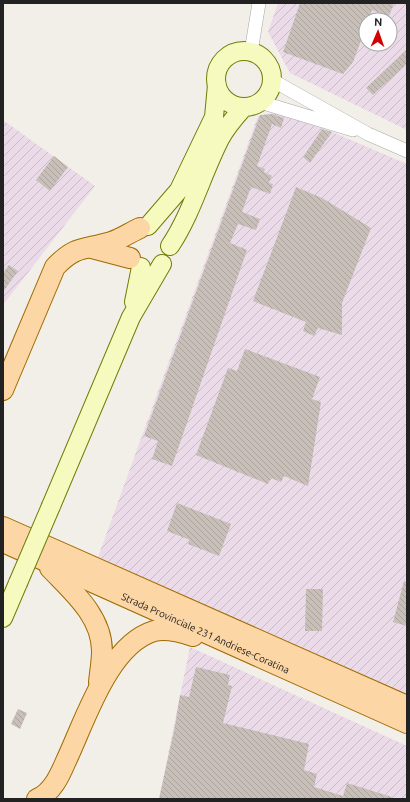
<svg xmlns="http://www.w3.org/2000/svg" width="410" height="802" font-family="Ubuntu,sans-serif">
  <style>
    .industrial { fill: url(#industrial-furrows); fill-rule: evenodd }
    .building { fill: url(#building-back-hatch) }
    .lines { fill: none; stroke-linecap: round; stroke-linejoin: round }
    .minor-casing { stroke: #a9a9a9; stroke-width: 14 }
    .secondary-casing { stroke: #707d05; stroke-width: 20 }
    .primary-casing { stroke: #a06b00; stroke-width: 22 }
    .minor { stroke: #fff; stroke-width: 13 }
    .secondary { stroke: #f7fabf; stroke-width: 18 }
    .primary { stroke: #fcd6a4; stroke-width: 20 }
    .secondary-bridge-casing { stroke: #707d05; stroke-width: 20; stroke-linecap: butt }
    .secondary-bridge { stroke: #f7fabf; stroke-width: 18 }
    .labels { text-anchor: middle; stroke-width: 3; stroke-linejoin: round; paint-order: stroke }
    .street-label { font-size: 10px; fill: #222; stroke: #fff }
  </style>
  <defs>
    <pattern id="industrial-furrows" width="10" height="10" patternUnits="userSpaceOnUse"><rect width="10" height="10" fill="#ebdbe8"/><path d="M-1 1l2-2M0 10L10 0M9 11l2-2" fill="none" stroke="#c9bcc7"/></pattern>
    <pattern id="building-back-hatch" width="6" height="6" patternUnits="userSpaceOnUse"><rect width="6" height="6" fill="#c7bfb8"/><path d="M-1 5l2 2M0 0l6 6M5-1l2 2" fill="none" stroke="#aba49e"/></pattern>
  </defs>
  <rect width="100%" height="100%" fill="#f2efe9"/>
  <path class="industrial" d="M278 3H407V130L290 73 268 32ZM366 20H390V44H366Z
    M276 113 330 131 407 164V697L98 557 258 116Z
    M3 120 95 186 3 305Z
    M190 647 407 746V799H159Z"/>
  <path class="building" d="M300 3H394L389 16 372 10 369 20H366V27L353 62 343 74 283 52Z
    M407 49V64L373 95 366 88Z
    M272 114 284 118 281 128 272 124 257 166 265 169 264 172 272 176 269 183 273 184 270 194 251 187 242 212 260 219 256 230 238 224 230 243 247 250 172 466 152 459 158 441 144 436 260 115Z
    M322 129 332 132 310 163 303 157Z
    M54 156 68 167 50 191 36 180Z
    M296 187 322 198 371 228 342 303V335L318 328 314 336 303 331 306 322 253 301Z
    M9 265 18 271 3 292V273Z
    M245 349 320 377 312 399 321 402 308 486 284 476 281 482 271 478 268 484 196 455 228 368 237 371Z
    M177 503 231 524 219 556 188 544 190 540 167 531Z
    M404 581 407 582V626L393 622Z
    M306 589H323L322 631H305Z
    M196 667 230 675 228 685 232 686 223 723 309 744 304 770 317 774 314 787 343 796 347 783 392 797 391 799H159L175 726 180 695 189 697Z
    M18 709 27 713 20 729 11 724Z"/>
  <g class="lines">
    <g class="minor-casing">
      <path id="minor" d="M251 52 259 3
        M272 80 368 134 407 151
        M260 102 353 130"/>
    </g>
    <g class="secondary-casing">
      <path id="secondary" d="M216 79a28 28 0 1 1 56 0a28 28 0 1 1-56 0Z
        M148 226 179 190 214 117 217 85
        M170 246C192 213 202 174 220 139 226 127 235 117 244 107
        M134 302 141 267
        M51 506 131 317 162 264
        M3 618 18 583"/>
    </g>
    <g class="primary-casing">
      <g id="primary">
        <path d="M92 248 130 258"/>
        <path d="M3 390 55 267C76 245 84 250 111 242 121 239 131 232 140 228"/>
        <path d="M3 527 407 706"/>
        <path id="s1" d="M3 542 407 723"/>
        <path d="M50 568C72 591 102 616 102 651 102 662 100 672 99 682"/>
        <path d="M37 799C52 793 60 775 66 761 85 721 108 645 154 631 167 628 181 632 193 636"/>
      </g>
    </g>
    <use href="#minor" class="minor"/>
    <use href="#secondary" class="secondary"/>
    <use href="#primary" class="primary"/>
    <g class="secondary-bridge-casing">
      <path id="secondary-bridge" d="M18 583 51 506"/>
    </g>
    <use href="#secondary-bridge" class="secondary-bridge"/>
  </g>
  <g class="labels">
    <g class="street-label">
      <text dy="4" stroke="none"><textPath href="#s1" startOffset="222">Strada Provinciale 231 Andriese-Coratina</textPath></text>
    </g>
  </g>
  <rect width="410" height="802" fill="none" stroke="#222222" stroke-width="8"/>
  <g transform="translate(378 32) rotate(2)"><circle r="19" fill="#ffffff" stroke="#a7a7a7"/>
  <path d="M0-3L7 15L0 10L-7 15Z" fill="#d40000"/>
  <text y="-6" font-size="11" font-weight="bold" text-anchor="middle" fill="#222222">N</text>
  </g>
</svg>
